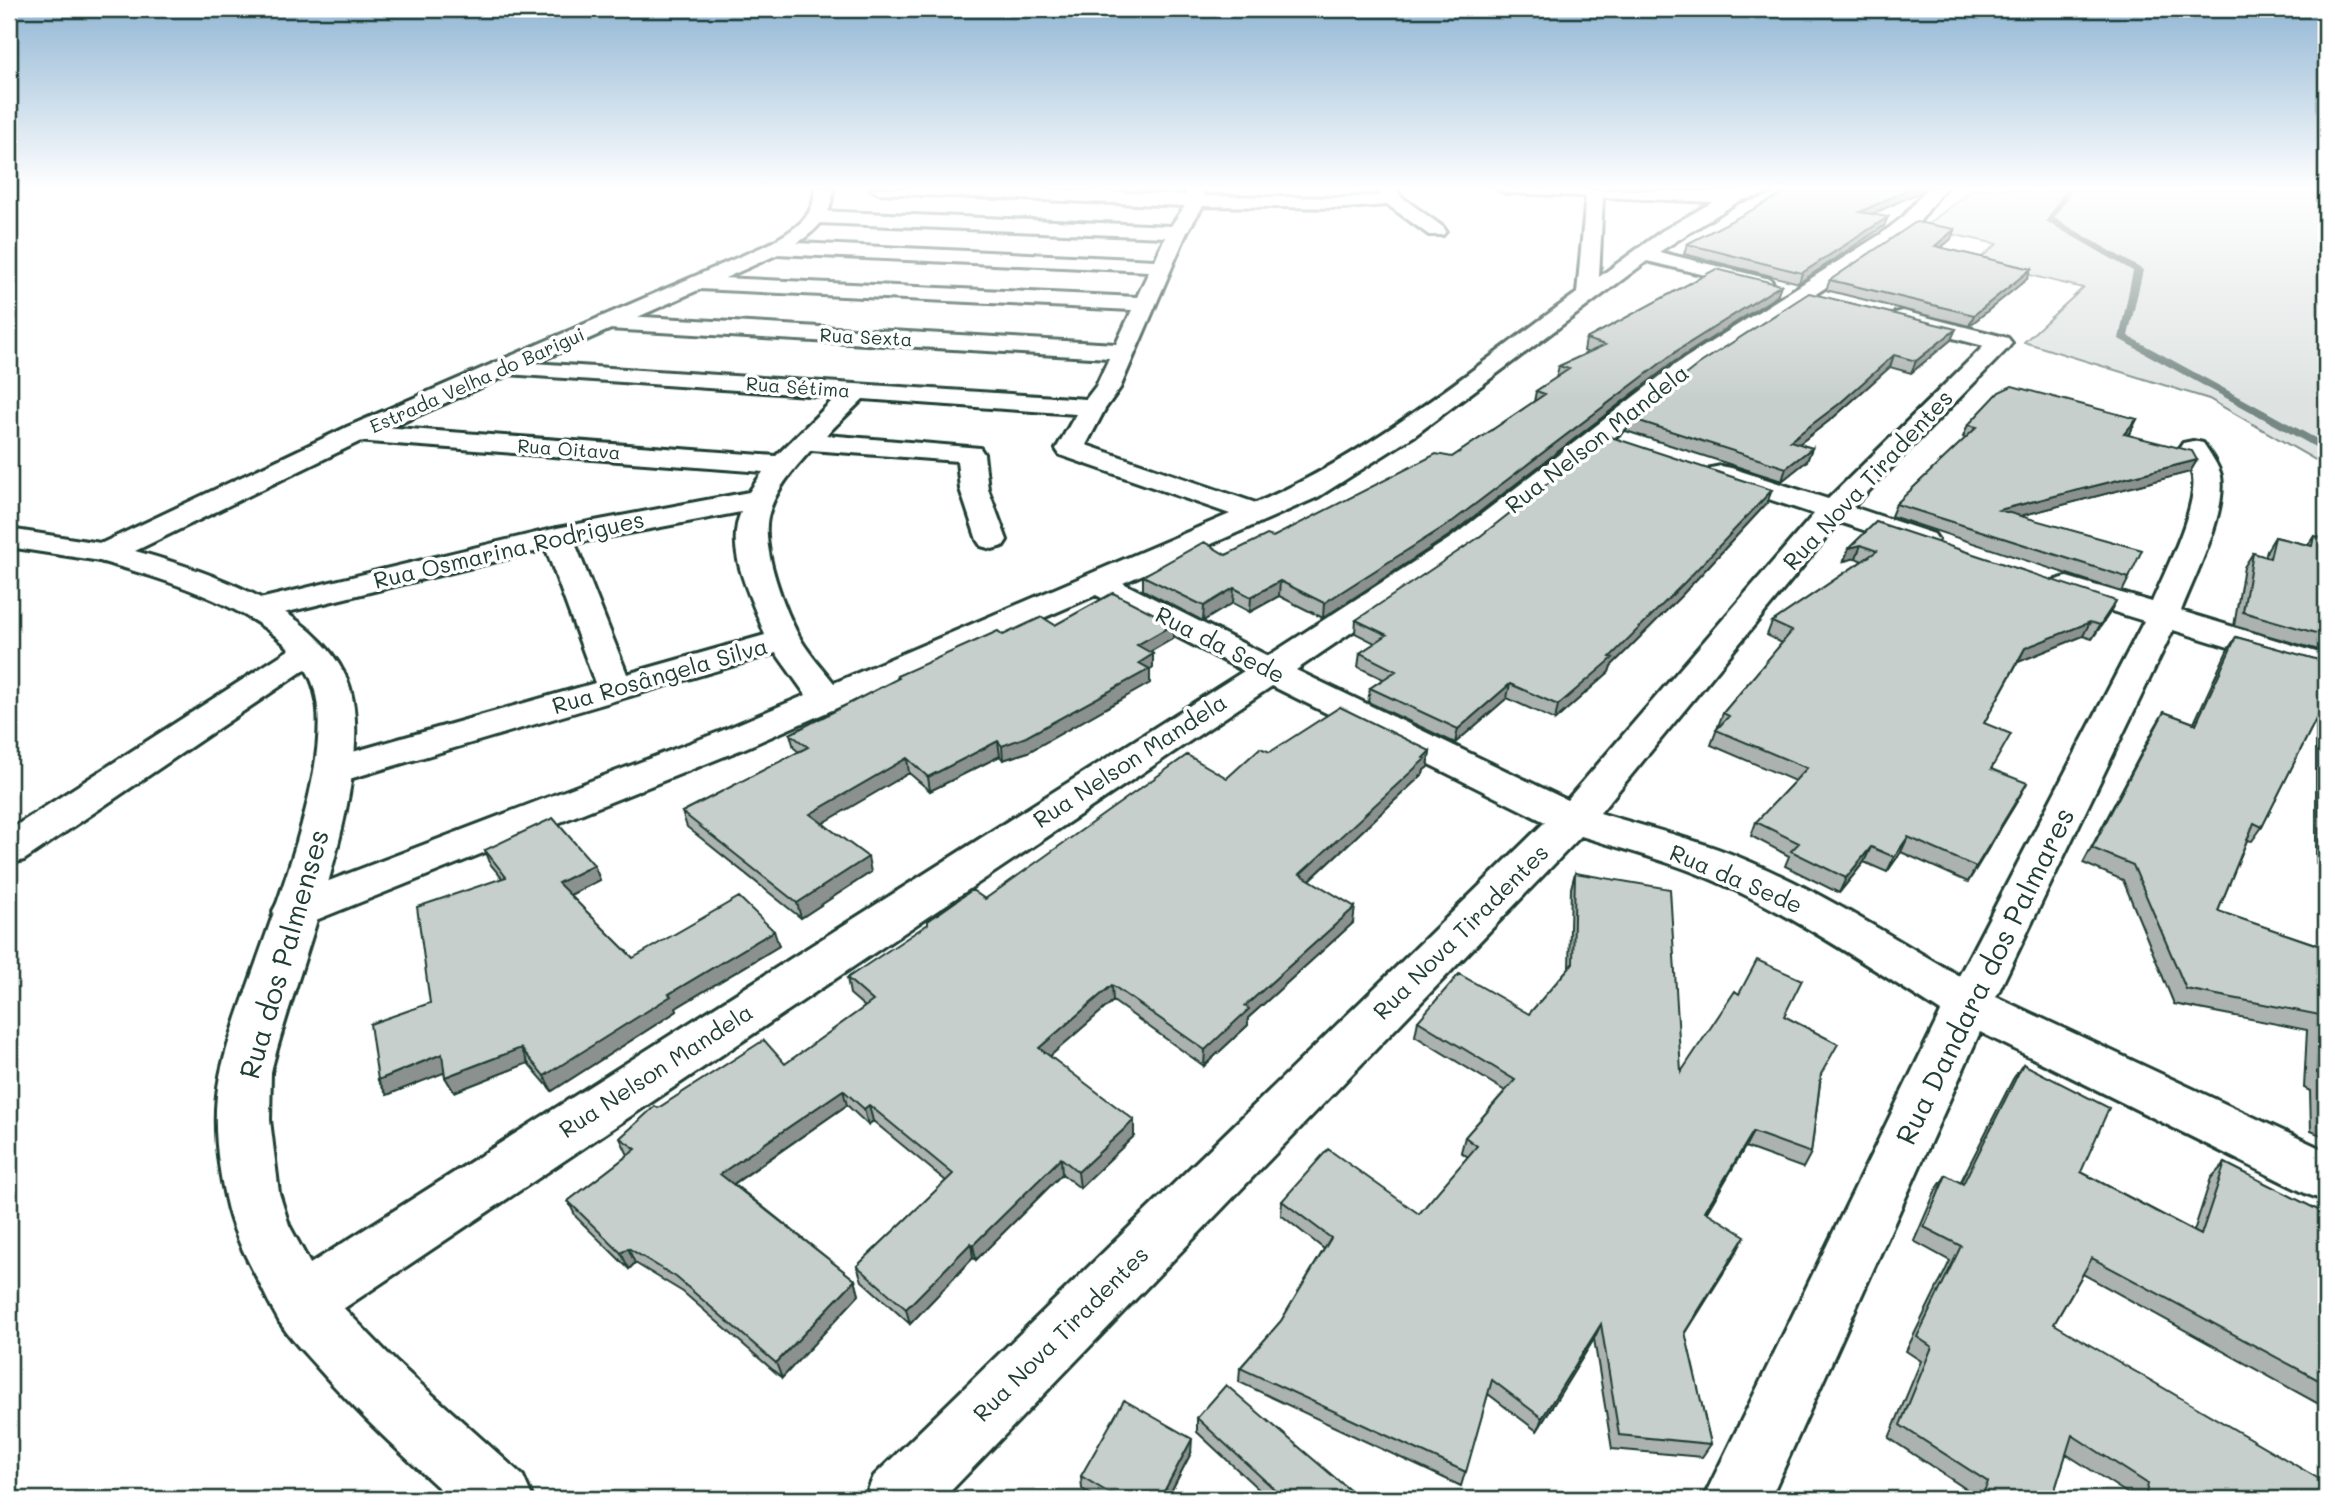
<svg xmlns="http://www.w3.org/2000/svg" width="2335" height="1508" font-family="Mali,sans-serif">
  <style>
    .green { fill: #dee3e2; stroke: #7e908b; stroke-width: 2 }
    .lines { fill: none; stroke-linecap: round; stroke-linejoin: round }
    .stream { fill: #758883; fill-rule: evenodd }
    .minor-casing { stroke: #1f3d34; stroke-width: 6 }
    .tertiary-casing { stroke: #1f3d34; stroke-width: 6 }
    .minor { fill: #fff; fill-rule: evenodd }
    .tertiary { fill: #fff; fill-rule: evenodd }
    .wall { fill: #abb2af; stroke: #1f3d34; stroke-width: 2 }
    .shaded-wall { fill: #8b918f; stroke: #1f3d34; stroke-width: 2 }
    .building { fill: #c7cfcc; stroke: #1f3d34; stroke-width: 2 }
    .labels { text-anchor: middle; stroke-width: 7; stroke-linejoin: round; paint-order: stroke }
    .far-street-label { font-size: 19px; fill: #1f3d34; stroke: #fff }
    .street-label { font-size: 23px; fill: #1f3d34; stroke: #fff }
    .near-street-label { font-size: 28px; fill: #1f3d34; stroke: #fff }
  </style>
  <rect width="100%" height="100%" fill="#fff"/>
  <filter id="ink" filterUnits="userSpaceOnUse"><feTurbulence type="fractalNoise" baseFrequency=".0143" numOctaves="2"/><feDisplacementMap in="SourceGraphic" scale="14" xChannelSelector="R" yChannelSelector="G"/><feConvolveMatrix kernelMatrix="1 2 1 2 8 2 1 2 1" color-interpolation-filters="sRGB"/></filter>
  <g filter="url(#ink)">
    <path class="green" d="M1973 189H2326V466L2209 399 2024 342 2083 288 1976 262 1997 244 1923 228Z"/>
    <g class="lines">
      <path class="stream" d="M2066 188H2074L2054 218 2143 270 2128 336 2326 444V453L2119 339 2133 271 2046 221Z"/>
      <g class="minor-casing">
        <path id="minor" d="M870 188H1020L1186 195 1183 188H1201L1204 196 1344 198 1382 195 1379 188H1397L1400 196 1443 227 1446 231 1443 235H1429L1388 205 1344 208 1203 206 1187 232 1120 388 1105 409 1086 445 1256 503C1373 453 1474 367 1577 293L1586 196 1505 193 1497 188 1733 192 1745 188H1775L1773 192 1739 201 1659 252 1770 279 1773 283 1770 287 1763 289 1647 261 1414 436 1318 497 1123 583 1268 656 1452 537 1676 364 1881 234 1903 217 1927 188H1945L1917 225 1895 242 1694 374 1474 549 1296 670 1567 800 1814 514 1711 480 1707 474 1711 468 1721 466 1731 468 1828 499 1984 346 1895 323 1892 318 1895 313 1903 311 2008 338 2012 343 2008 348 1853 507 1934 534 1938 540 1934 546 1923 549 1912 546 1839 522 1600 813C1639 825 1679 835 1718 849 1803 880 1881 931 1959 976L2144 621 2056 594 2051 587 2056 580 2067 577 2152 602C2164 574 2201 501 2192 473 2190 465 2183 456 2179 449L2183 443 2193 441 2203 443C2209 452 2219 466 2221 476 2227 514 2195 575 2181 611L2326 655V677L2173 630 1996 997 2326 1151V1201L2307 1194 1980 1032 1770 1499H1703L1941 1012C1860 961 1778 904 1688 870 1653 857 1616 847 1581 836L943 1499H864L874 1476 1545 822 1272 686 322 1323 301 1331 280 1323 272 1303 280 1283 1244 671 1096 595 745 748 311 922 295 927 279 922 273 911 279 900 719 732 806 695 776 653 349 779 335 782 321 779 315 770 321 761 595 683 546 549 259 619 247 616 242 609 247 602 557 528 749 492 763 472 356 441 347 439 343 433 347 427 356 425 776 456 836 397 493 373 490 368 493 363 502 361 1086 399 1096 386 1109 358 608 329 600 327 597 322 600 317 608 315 1116 344 1132 310 699 289 692 287 689 283 692 279 699 277 1137 297 1149 271 776 254 766 248 776 242 1155 260 1165 237 818 223 809 217 818 211 1171 226 1185 206 878 193ZM1603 197 1713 202 1662 231 1599 277ZM863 399 1076 414 1056 449 1060 455 1230 514 834 683C823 669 810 655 801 640 785 612 761 549 768 517 774 491 793 470 811 450L957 461 960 489 977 540 981 546 992 549 1003 546 1007 540 988 489 984 454 980 448 826 435ZM741 512C724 551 752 598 765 635L627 674 575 543Z
          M9 529 107 544 118 546 123 553 118 560 107 562 9 547Z
          M310 641 322 644 327 651 322 658 24 860 9 864V830L298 644Z"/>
      </g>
      <g class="tertiary-casing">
        <path id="tertiary" d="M815 188H833C833 221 808 237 783 252L365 439 135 551C204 570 311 605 345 675 386 760 293 977 271 1072L270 1120 279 1193 289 1225 315 1273 333 1297 396 1362 523 1476 533 1499H451C405 1457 359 1415 317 1367 306 1354 293 1342 283 1327 273 1312 266 1296 258 1280 246 1257 235 1236 228 1210 218 1169 211 1119 220 1076 239 983 352 757 309 675 275 610 161 578 96 560L91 553 96 546 347 427 769 244C793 230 815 219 815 188Z"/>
      </g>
      <use href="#minor" class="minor"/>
      <use href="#tertiary" class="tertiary"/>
    </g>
    <path class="wall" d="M1920 192 1873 214 1884 226 1799 283 1684 254 1687 244Z
      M1951 239 1941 248 2031 269 2027 279 1969 326 1826 290 1830 280Z
      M1777 296 1674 362 1450 535 1323 618 1279 596 1250 612 1233 603 1203 621 1143 590V576L1226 555 1273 537 1452 457 1534 402 1536 391 1556 378 1559 366 1588 353 1584 351 1586 339Z
      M1951 340 1911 373 1890 367 1834 417 1799 444 1812 448 1807 461 1782 481 1626 431 1630 418Z
      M2137 419 2131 431 2128 435 2197 460 2190 472 2020 516 2129 578 2122 592 1891 516 1896 504 1966 438 1963 437 1968 425Z
      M1767 503 1681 596 1611 666 1609 672 1555 720 1507 698 1455 743 1368 702 1370 688 1383 679 1358 667 1360 653 1375 643 1355 633 1356 620Z
      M1876 522 2109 614 2092 639 2083 636 2018 662 1984 723 1992 769 2019 798 1968 882 1901 852 1887 872 1864 862 1839 893 1785 866 1789 856 1751 836 1756 822 1795 781 1711 745 1723 713 1782 643 1767 635 1772 622 1862 561 1856 558 1844 561 1849 548Z
      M2314 536 2326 539V652L2234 626 2244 567 2253 553 2265 557 2267 550 2275 537 2308 545Z
      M1174 624V638L1150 652 1153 654V668L1150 670V683L1028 752 1003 760 1000 756 930 791 909 773 823 823 871 872 801 918 687 827 682 812 799 752 794 748 790 734 897 680V676L1003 635 1055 625Z
      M2236 637 2326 662V868L2316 864V719L2262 827 2252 841 2247 840 2218 911 2324 947 2326 941V1137L2311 1131 2310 1091 2304 1088 2307 1030 2174 1004 2123 880 2083 863 2155 727 2164 712 2194 723 2227 651Z
      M1430 751 1428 767 1424 770 1423 774 1310 880 1353 923 1248 1018V1025L1204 1066 1113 1001 1050 1056 1134 1136 1080 1188 1062 1174 976 1260 973 1258 910 1324 862 1281 857 1266 946 1181 873 1121 868 1125 847 1105 734 1184 855 1280 859 1295 782 1378 683 1292 635 1263 629 1269 576 1217 568 1201 628 1155 620 1138 658 1108 785 1064 865 1007 850 994 847 978 985 899 1227 778 1270 752Z
      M485 850 594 865 600 880 570 895 633 958 779 946 676 1008 677 1011 552 1091 528 1063 454 1092 445 1077 444 1072 387 1095 378 1080 430 1003 502 878 491 865Z
      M1575 873 1681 1072 1784 1017 1821 1076 1811 1153 1803 1168 1745 1147 1707 1212 1737 1251 1685 1334 1711 1444 1702 1457 1612 1449 1594 1339 1537 1431 1488 1394 1461 1486 1239 1382 1240 1368 1281 1321 1324 1249 1281 1215 1282 1201 1419 1214 1468 1157 1461 1152 1465 1137 1505 1091 1415 1036 1418 1021 1529 1014 1569 968 1571 888Z
      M2023 1064 2081 1172 2194 1231 2211 1178 2225 1163 2326 1214V1408L2083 1274 2054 1324 2326 1499H2132L2133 1497 2066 1454 2052 1499H1974L1975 1495 1889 1438 1921 1361 1906 1351 1950 1261 1914 1241 1936 1190 1946 1175 1960 1183 2013 1079Z
      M1197 1418 1360 1499H1269L1197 1432Z
      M1191 1453 1167 1499H1099L1082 1489 1081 1476Z"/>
    <path class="shaded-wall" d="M1911 188H1924L1920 192 1857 221 1860 212Z
      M1888 217 1884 226 1799 283 1802 273Z
      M1955 229 1951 239 1931 256 1935 246Z
      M2031 269 2027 279 1969 326 1974 315Z
      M1781 285 1777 296 1674 362 1450 535 1323 618 1324 603 1678 350Z
      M1956 329 1951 340 1911 373 1916 361Z
      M1894 355 1890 367 1834 417 1786 454 1790 441Z
      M2137 419 2131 431 2118 446 2124 434Z
      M1812 448 1807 461 1782 481 1786 468Z
      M2197 460 2190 472 1993 523 1999 510Z
      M1772 490 1767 503 1681 596 1611 666 1609 672 1555 720 1558 705Z
      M1861 545 1856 558 1844 561 1849 548Z
      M1280 581 1279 596 1250 612 1251 597Z
      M1234 588 1233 603 1203 621 1204 606Z
      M2116 601 2109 614 2092 639 2100 625Z
      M2090 622 2083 636 2018 662 2025 648Z
      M1174 624V638L1137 659V645Z
      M1153 654V668L1150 670V683L1028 752 1003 760 1002 746Z
      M1510 684 1507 698 1455 743 1458 729Z
      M998 741 1000 756 930 791 928 777Z
      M1430 751 1428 767 1424 770 1423 774 1299 890 1300 874Z
      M907 758 909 773 813 829 810 814Z
      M2027 783 2019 798 1968 882 1976 867Z
      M1908 837 1901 852 1887 872 1894 857Z
      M1871 847 1864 862 1839 893 1846 878Z
      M868 857 871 872 801 918 797 903Z
      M594 865 600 880 564 898 558 883Z
      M1355 907 1353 923 1248 1018V1025L1204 1066 1205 1050 1245 1006Z
      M774 931 779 946 676 1008 677 1011 552 1091 544 1076 669 994Z
      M1112 985 1113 1001 1041 1064 1039 1048Z
      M521 1048 528 1063 454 1092 445 1077Z
      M442 1054 451 1070 387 1095 378 1080Z
      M843 1090 847 1105 726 1189 720 1174Z
      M869 1105 873 1121 868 1125 864 1109Z
      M1134 1120V1136L1080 1188 1078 1172Z
      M1753 1132 1745 1147 1698 1226 1705 1211Z
      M1061 1158 1062 1174 976 1260 973 1245Z
      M1745 1236 1737 1251 1677 1347 1685 1332Z
      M971 1243 973 1258 910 1324 906 1309Z
      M628 1248 635 1263 629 1269 621 1253Z
      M855 1280 859 1295 782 1378 776 1363Z
      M1601 1324 1594 1339 1537 1431 1542 1418Z
      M1192 1439 1191 1453 1167 1499H1160Z"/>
    <path class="building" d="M1794 188H1911L1860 212 1888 217 1802 273 1687 244Z
      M1916 222 1955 229 1935 246 2031 269 1974 315 1830 280Z
      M1716 269 1781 285 1678 350 1453 521 1324 603 1280 581 1251 597 1234 588 1204 606 1143 576 1204 542 1226 555 1267 535 1273 537 1436 454 1452 457 1545 394 1536 391 1569 369 1559 366 1605 345 1586 339Z
      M1809 293 1956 329 1916 361 1894 355 1839 404 1790 441 1812 448 1786 468 1630 418 1699 364Z
      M2012 386 2137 419 2124 434 2192 451 2197 460 1999 510 2142 550 2129 578 1896 504 1977 427 1968 425 1999 392Z
      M1608 436 1772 490 1685 582 1610 657 1613 658 1558 705 1510 684 1458 729 1370 688 1396 671 1360 653 1387 635 1356 620 1478 538Z
      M1876 522 2116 601 2100 625 2090 622 2025 648 1984 723 2011 734 1991 769 2027 783 1976 867 1908 837 1894 857 1871 847 1846 878 1791 851 1799 843 1756 822 1807 768 1716 730 1729 716 1723 713 1792 631 1772 622 1877 551 1861 545 1849 548Z
      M2314 536 2326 539V636L2243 612 2253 553 2270 558 2275 537 2312 546Z
      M1113 593 1174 624 1137 645 1153 654 1139 663 1150 669 1026 737 1002 746 998 741 928 777 907 758 810 814 868 857 797 903 682 812 808 747 790 734 899 678 897 676 998 631 1003 635 1042 617 1055 625Z
      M2236 637 2326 662V699L2262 827 2254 823 2218 911 2326 948V1116H2325L2324 1076 2317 1073 2320 1015 2186 989 2133 865 2092 848 2164 712 2196 724Z
      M1340 707 1430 751 1423 758 1425 759 1300 874 1355 907 1245 1006 1249 1009 1205 1050 1112 985 1039 1048 1134 1120 1078 1172 1061 1158 973 1245 971 1243 906 1309 857 1266 953 1174 869 1105 864 1109 843 1090 720 1174 855 1280 776 1363 676 1277 628 1248 621 1253 568 1201 636 1149 620 1138 655 1106 658 1108 764 1040 785 1064 873 1001 847 978 928 924V921L972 890 985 899 1187 755 1227 778 1260 748 1270 752Z
      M553 818 594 865 558 883 633 958 739 897 774 931 669 994 671 996 544 1076 521 1048 445 1077 442 1054 378 1080 370 1024 430 1003 417 907 506 877 485 850Z
      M1575 873 1670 889 1681 1072 1735 991 1739 994 1757 960 1802 980 1784 1016 1838 1044 1821 1074 1811 1153 1753 1132 1705 1211 1745 1236 1685 1332 1711 1444 1619 1435 1601 1324 1542 1418 1492 1380 1466 1472 1240 1368 1281 1321 1331 1238 1282 1201 1328 1149 1419 1214 1477 1146 1465 1137 1515 1080 1418 1021 1459 974 1529 1014 1573 963Z
      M2023 1064 2109 1108 2081 1172 2201 1235 2225 1163 2326 1214V1384L2092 1258 2054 1324 2326 1483V1499H2145L2148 1484 2072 1435 2052 1499H1981L1988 1482 1900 1425 1932 1347 1917 1337 1961 1246 1924 1227 1946 1175 1963 1184Z
      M1226 1385 1360 1499H1285L1197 1418Z
      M1124 1400 1192 1439 1160 1499H1119L1081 1476Z"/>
  </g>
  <linearGradient id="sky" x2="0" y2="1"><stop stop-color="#91b6d4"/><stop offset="0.47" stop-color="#fff"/><stop offset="1" stop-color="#fff" stop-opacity="0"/></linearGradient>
  <rect width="2335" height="400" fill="url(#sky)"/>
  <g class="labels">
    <g class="far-street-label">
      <text transform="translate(866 337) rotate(3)" y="7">Rua Sexta</text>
      <text transform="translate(477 380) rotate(-24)" y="7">Estrada Velha do Barigui</text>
      <text transform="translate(798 387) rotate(4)" y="7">Rua Sétima</text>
      <text transform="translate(569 449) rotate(4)" y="7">Rua Oitava</text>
    </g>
    <g class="street-label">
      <text transform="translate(1597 439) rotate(-38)" y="8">Rua Nelson Mandela</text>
      <text transform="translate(1868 480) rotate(-47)" y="8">Rua Nova Tiradentes</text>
      <text transform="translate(509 550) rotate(-13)" y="8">Rua Osmarina Rodrigues</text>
      <text transform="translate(1220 645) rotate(27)" y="8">Rua da Sede</text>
      <text transform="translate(660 676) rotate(-16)" y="8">Rua Rosângela Silva</text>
      <text transform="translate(1130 761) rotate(-33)" y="8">Rua Nelson Mandela</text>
      <text transform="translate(1736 879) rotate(23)" y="8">Rua da Sede</text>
      <text transform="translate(1461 932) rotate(-45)" y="8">Rua Nova Tiradentes</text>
      <text transform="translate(656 1071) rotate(-33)" y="8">Rua Nelson Mandela</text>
      <text transform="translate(1061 1334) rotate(-45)" y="8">Rua Nova Tiradentes</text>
    </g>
    <g class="near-street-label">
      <text transform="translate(284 954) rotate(-74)" y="10">Rua dos Palmenses</text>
      <text transform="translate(1985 976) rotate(-64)" y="10">Rua Dandara dos Palmares</text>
    </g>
  </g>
  <rect width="2335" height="1508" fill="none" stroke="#fff" stroke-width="35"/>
  <rect x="18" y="18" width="2300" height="1473" fill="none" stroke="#1f3d34" stroke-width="2.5" filter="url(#ink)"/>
</svg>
